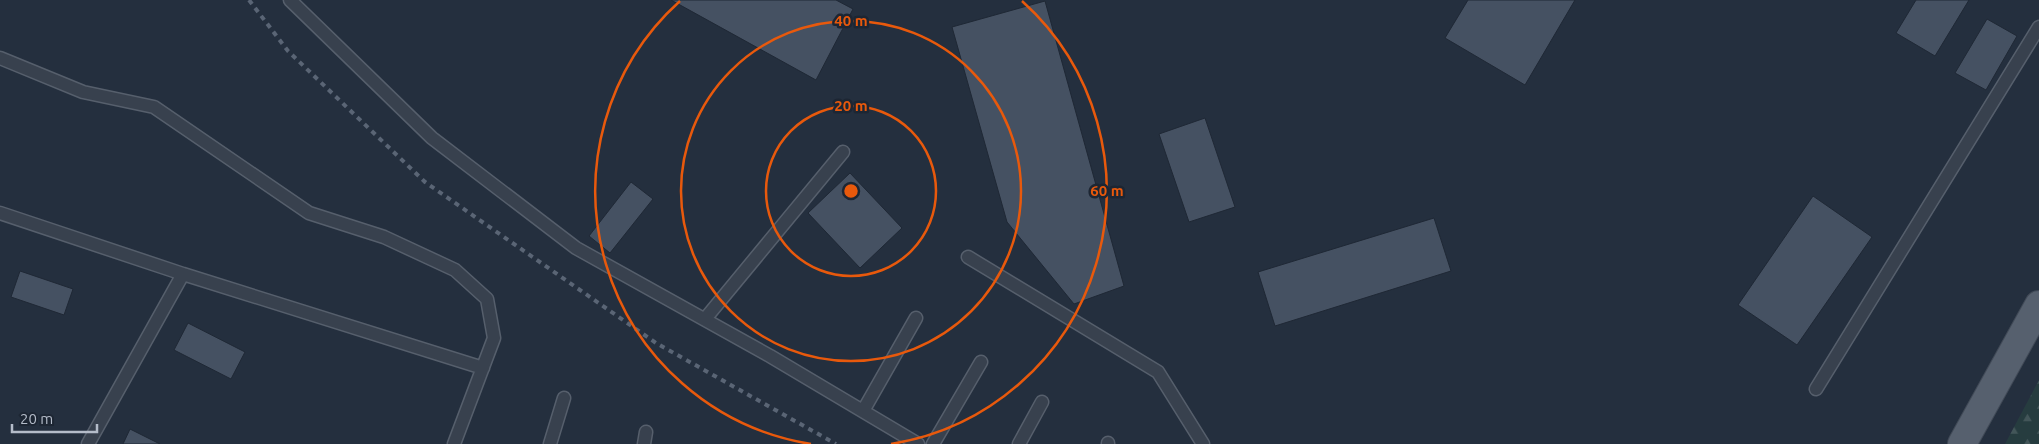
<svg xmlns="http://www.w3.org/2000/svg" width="2039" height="444" font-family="Ubuntu,sans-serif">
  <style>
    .forest { fill: url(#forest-firs) }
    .building { fill: #455162; stroke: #1f2835 }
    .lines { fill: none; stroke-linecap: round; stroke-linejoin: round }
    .service-casing { stroke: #565f6c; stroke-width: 15 }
    .primary-casing { stroke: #414a57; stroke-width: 30 }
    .service { stroke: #38414e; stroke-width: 12 }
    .primary { stroke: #56606e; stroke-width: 28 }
    .rail { stroke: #5a6575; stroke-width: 4; stroke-dasharray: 5 5; stroke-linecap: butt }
    .ring { fill: none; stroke: #e8590c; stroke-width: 2.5 }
    .centre { fill: #e8590c; stroke: #1d2633; stroke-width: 2.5 }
    .ring-label { font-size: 15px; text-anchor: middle; font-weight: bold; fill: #e8590c; stroke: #1d2633; stroke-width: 5; stroke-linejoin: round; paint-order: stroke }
  </style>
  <defs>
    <pattern id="forest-firs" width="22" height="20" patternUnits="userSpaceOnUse" patternTransform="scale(1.25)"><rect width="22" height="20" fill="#263c3f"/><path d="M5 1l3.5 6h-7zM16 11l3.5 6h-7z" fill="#435659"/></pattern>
  </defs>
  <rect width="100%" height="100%" fill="#242f3e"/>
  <path class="forest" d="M2039 380V444H2005Z"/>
  <path class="building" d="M671 0H836L853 9 816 80Z
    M1468 0H1575L1525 85 1445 38Z
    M1916 0H1969L1935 56 1896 33Z
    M1045 1 1124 286 1074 304 1007 222 952 27Z
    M1987 19 2017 36 1986 90 1955 73Z
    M1205 118 1235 207 1189 222 1159 134Z
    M850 173 902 228 860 268 808 213Z
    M631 182 653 199 610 253 589 236Z
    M1813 196 1872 237 1797 345 1738 305Z
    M1434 218 1451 271 1275 326 1258 272Z
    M20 271 73 289 64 315 11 297Z
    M188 323 245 352 231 379 174 350Z
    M130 429 160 444H123Z"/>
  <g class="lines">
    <g class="service-casing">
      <path id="service" d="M290 0 432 138 576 248 770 356 918 444
        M0 58 83 92 154 107 309 213 384 237 455 270 487 299 494 338 454 444
        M0 213 183 274 88 444
        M968 257 1158 372 1203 444
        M183 274 483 368
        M705 319 843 152
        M1816 389 2039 27
        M863 411 916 318
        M550 444 564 398
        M644 444 646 432
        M933 444 981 362
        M1019 444 1042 402
        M1108 444V443"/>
    </g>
    <g class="primary-casing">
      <path id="primary" d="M1962 444 2039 305"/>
    </g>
    <use href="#service" class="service"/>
    <use href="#primary" class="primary"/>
    <path class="rail" d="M249 0 288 51 425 182 656 343 836 444"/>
  </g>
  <g class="ring">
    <circle cx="851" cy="191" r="85"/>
    <circle cx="851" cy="191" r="170"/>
    <path d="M811 444A256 256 0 0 1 680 1M1022 1A256 256 0 0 1 891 444"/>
  </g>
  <circle cx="851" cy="191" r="8" class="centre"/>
  <g class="ring-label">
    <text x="851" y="26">40 m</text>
    <text x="851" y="111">20 m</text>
    <text x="1107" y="196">60 m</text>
  </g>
  <path d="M12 424v8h85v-8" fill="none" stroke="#b4bcc9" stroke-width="2.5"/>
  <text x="20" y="424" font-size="15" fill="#b4bcc9" stroke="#1d2633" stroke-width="4" paint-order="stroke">20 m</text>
</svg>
